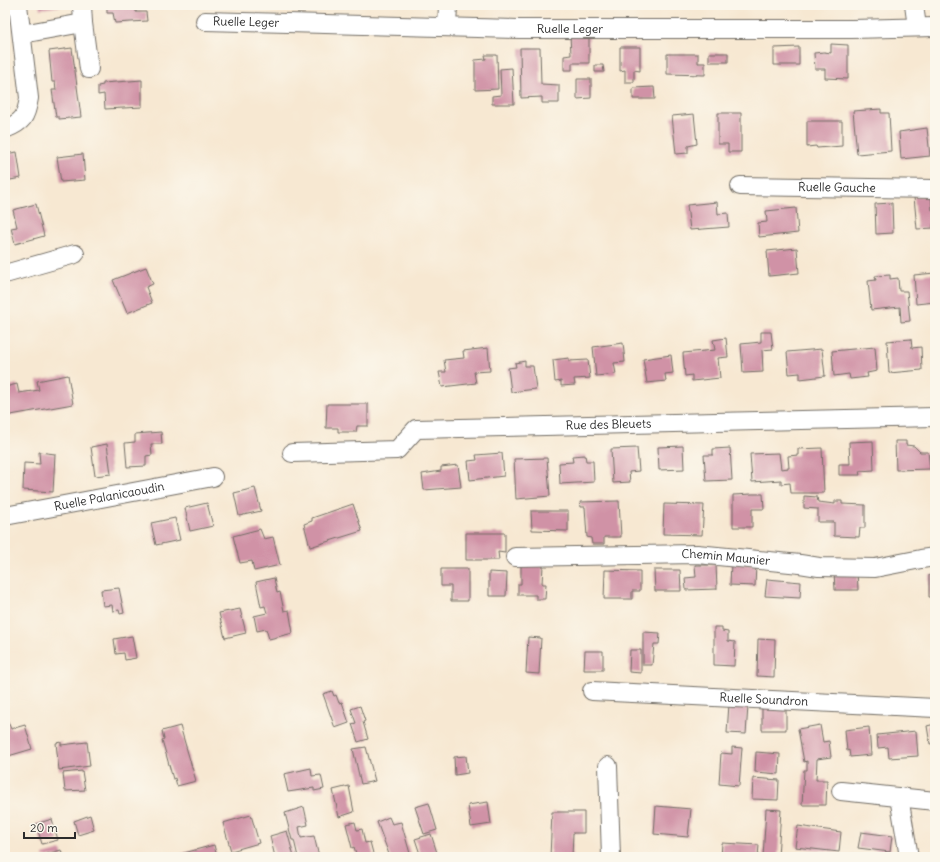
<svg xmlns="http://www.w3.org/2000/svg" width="940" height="862" font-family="Delius,sans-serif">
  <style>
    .building { fill: #d092a6 }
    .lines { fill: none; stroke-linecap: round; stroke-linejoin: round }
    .minor-casing { stroke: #726d65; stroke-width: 20 }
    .minor { stroke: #fff; stroke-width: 18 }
    .labels { text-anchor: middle; stroke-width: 3; stroke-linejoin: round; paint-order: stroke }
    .street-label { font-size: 12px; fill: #2b2b2b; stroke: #fbf7ec }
  </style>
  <rect width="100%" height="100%" fill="#fbf7ec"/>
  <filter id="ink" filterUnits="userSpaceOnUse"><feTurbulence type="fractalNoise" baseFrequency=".025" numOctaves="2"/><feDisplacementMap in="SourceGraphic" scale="8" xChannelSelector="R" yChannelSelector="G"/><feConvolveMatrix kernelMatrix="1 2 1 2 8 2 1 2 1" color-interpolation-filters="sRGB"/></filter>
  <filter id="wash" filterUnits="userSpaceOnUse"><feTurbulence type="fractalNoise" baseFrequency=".012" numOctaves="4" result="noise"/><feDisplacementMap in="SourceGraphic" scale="16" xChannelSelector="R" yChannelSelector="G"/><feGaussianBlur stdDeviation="0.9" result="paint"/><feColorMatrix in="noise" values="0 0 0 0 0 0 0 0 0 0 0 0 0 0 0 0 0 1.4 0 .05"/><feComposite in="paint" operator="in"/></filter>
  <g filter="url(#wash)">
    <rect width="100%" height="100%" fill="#f7e8d2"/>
    <g id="blocks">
      <path class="building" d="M39 5H63V6L40 9Z
        M107 5H136V12H146L147 21 115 23 113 13H107Z
        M570 34 589 35V63H572V70H564V56L571 55Z
        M831 44 848 45V79L825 78V69H815L814 53 824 52 831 53Z
        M620 47H640V71L634 70V82H625V70L620 71Z
        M799 47V65H774V48Z
        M72 48 81 117 59 119V117H56L52 90H56L55 82H52L49 51Z
        M520 48H540L541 84 559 85V103H542V97L521 98Z
        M709 53H728V62H709Z
        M667 54H698V63H705V75L667 74Z
        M485 55H497L498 89 475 90V60L486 59Z
        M595 65H603L604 72H595Z
        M512 68 514 104H492V96L501 95 500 69Z
        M577 79H591V98L577 99Z
        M142 80V107L105 109 104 94 98 95V86L103 85V83Z
        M654 87 655 99H633V88Z
        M5 90 9 109 5 110Z
        M933 99H935V110H934Z
        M881 109V113H889L891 151 857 154 853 111Z
        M718 113H741V152H728V144H718Z
        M694 114 697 144 688 146V153L676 154 672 116Z
        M807 121H842V146L817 148 816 146 807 147Z
        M927 128 930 156 901 159 899 132Z
        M17 152 21 178 5 181V154Z
        M83 154 85 180 61 182 57 157Z
        M931 195 932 210H935V224H933V228L917 229 914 197Z
        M717 202 718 214 728 213 729 227 690 230 687 205Z
        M892 203 893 233 876 234 875 204Z
        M36 204 44 236 15 244 11 228 17 227 13 210Z
        M796 208 798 233 759 237 758 223 767 222 766 211Z
        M797 248 799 273 769 276 767 251Z
        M146 267 153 284 146 287 152 303 127 313 113 280Z
        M935 273V302L916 304 914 275Z
        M890 275V279L898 278 899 291H907L910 321 901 322 900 307 871 310 868 281 876 280 875 276Z
        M761 332H771L773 349 762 350 763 372 743 373 741 344 761 342Z
        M726 338 728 357 718 358 720 378 692 381V375L685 376 683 353 715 350 713 340Z
        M911 339 912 348 921 347 922 370 889 373 887 341Z
        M623 343 625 362 614 363 616 374 596 376 593 347Z
        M875 347 877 371 867 373 868 377 850 379 849 374 834 376 832 351Z
        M488 348 490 371 474 372 476 383 442 387 439 372H446L444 360 464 358 463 351Z
        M822 349 825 376 800 379V373L789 374 787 352Z
        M671 355 673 373 665 374 666 381 647 383 643 359Z
        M569 358V361L588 360 590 378 574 379 575 385 561 386V381L555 382 553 360Z
        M525 361V366H533L536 389 511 392 508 368 516 367 515 363Z
        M68 375 73 404 5 416V387L17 384 19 393 39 390 37 381Z
        M327 404H368V426H357L356 432H338V428H326Z
        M161 432 162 444H151L152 455 146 456V466L127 467 125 443 135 442V434Z
        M873 441 874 470 859 471 860 475H839V464H850L849 442Z
        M895 441H906V445L914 446 920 452H928L930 469 896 470Z
        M107 444 111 474 95 476 91 447Z
        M683 446 684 469 659 470 658 447Z
        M637 448 639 471 629 472 630 482 613 483 611 449Z
        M730 448 732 480 706 481 704 455H713V449Z
        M822 448 824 493H791L790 483 781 484V480L752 482 750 454 779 453 781 469 789 468 788 456 798 455V449Z
        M39 452 55 454 53 492 23 490 24 463 40 464Z
        M502 453 504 476 470 480 468 461 477 460 476 455Z
        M585 455 586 461H593L594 482 560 484 559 463 573 462 572 456Z
        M547 458 550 496 516 499 514 459Z
        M458 465 461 487 424 490 422 474 441 471V467Z
        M255 488 261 511 239 516 234 493Z
        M752 494H763L764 509H752V527H733V495Z
        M804 496 817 497 818 502 835 504V501H842V504L865 505V528H860L859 537 834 536V522H818V509L804 508Z
        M619 501 621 537H604V544H592L591 538 587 537 585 507H581L580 502Z
        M207 503 213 526 190 531 185 508Z
        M353 504 362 531 310 547 304 524 312 521V518Z
        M664 504 704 505 702 535 663 534Z
        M531 511H568V531L532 530Z
        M175 518 180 540 156 545 151 523Z
        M260 529 264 539 273 537 280 565 254 571 252 561 240 563 233 536Z
        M466 533H505V553L498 552 499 560H466Z
        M731 563 756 565 755 586 730 585Z
        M521 564 543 565 542 584H546L545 599H536V595H518V584H521Z
        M695 565H716L717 589 686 590 685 578 696 577Z
        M441 569H468V601H451V586H441Z
        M605 570 640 571V591H632V599H604Z
        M654 570H680L681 591H655Z
        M834 570H857L858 590H835Z
        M489 572 507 573 506 596H489Z
        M929 575H935V597H929Z
        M274 578 277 593 280 592 284 611 289 610 293 633 269 639 266 629 257 631 254 616 267 613 265 606 261 607 256 582Z
        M767 579 801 582 800 598 765 596Z
        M119 588 124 613 120 614 119 610 113 611 112 605 103 606 101 590Z
        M240 609 246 633 225 638 219 613Z
        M714 627H722V631L728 632V641L735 642 734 666 714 665Z
        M643 632 660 633 659 644H654L652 665H643Z
        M132 636 136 658 125 660 124 653 116 654 114 639Z
        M528 637 541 638 539 674 526 673Z
        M758 639 775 640 774 677 757 676Z
        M630 650H641V673L629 672Z
        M585 651H603V670H584Z
        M332 691 334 696 336 695 339 703 342 702 349 723 335 728 323 694Z
        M762 703 786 704V730H762Z
        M729 704 748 706 746 734 727 733Z
        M360 706 365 721 363 722 368 739 358 742 352 724 356 723 351 709Z
        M5 717H6L11 729 25 725 32 749 5 757Z
        M935 724V743L930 744 927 726Z
        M820 725 823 742 829 741 831 757 817 759 816 780H827L826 805H802L804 770H807V761L804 762 798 729Z
        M180 726 196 781 177 786 175 778 173 779 162 740 164 739 162 731Z
        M869 727 871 755 850 757 849 750 847 751 845 730Z
        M916 731 918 756 889 758 888 747 878 748 877 735Z
        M61 742V745L87 742 90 766 59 770 56 743Z
        M366 747 375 781 361 784 353 749Z
        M732 747 742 748 739 786 719 784 721 753 732 754Z
        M756 752 780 754 779 774 755 772Z
        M466 756 468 773 455 775 454 757Z
        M311 768 312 776 321 775 324 789 314 791V788L288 792 284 774Z
        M82 771 85 790 65 791 63 773Z
        M753 778 779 780 778 800 752 799Z
        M349 786 354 812 339 817 333 790Z
        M488 802 491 824 471 827 468 805Z
        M429 803 437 830 424 834 415 807Z
        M656 806 691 809 688 837 654 834Z
        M304 807 308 825 299 827 301 838 314 836 319 857H298L294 840H292L285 813Z
        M766 809 781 810 778 857H763Z
        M552 812H584V833H573L572 857H550Z
        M90 815 94 830 78 835 74 821Z
        M251 815 259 843 231 851 223 823Z
        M389 817 392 824 401 822 411 857H390L377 822Z
        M52 819 58 840 42 844 36 824Z
        M355 822 357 830 362 829 365 843 370 842 374 857H357L354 847 352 848 346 824Z
        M798 826 841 832 839 852 795 847Z
        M287 831 294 857H275L270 836Z
        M861 832 892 836 890 852 858 848Z
        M431 834 438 856 421 857 415 839Z
        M722 843 759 845 758 857H721Z
        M214 845 217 857H181L180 854Z
        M7 850 9 857H5V851Z
        M61 850 63 857H43V855Z
        M229 853 230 857H222L221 855Z"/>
    </g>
  </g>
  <g filter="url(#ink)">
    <use href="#blocks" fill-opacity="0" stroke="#726d65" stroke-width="1"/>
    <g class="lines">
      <g class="minor-casing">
        <g id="minor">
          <path d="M82 5 83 23 89 69"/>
          <path d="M914 5 917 27"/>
          <path id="s1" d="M205 21 519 29H852L935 27"/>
          <path d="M447 27 448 5"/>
          <path d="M22 34 83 23"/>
          <path d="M5 129C23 122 26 117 29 98L18 5"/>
          <path id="s2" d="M740 186 935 189"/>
          <path d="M5 274 75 254"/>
          <path id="s3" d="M292 453 397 450 416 429 935 417"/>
          <path id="s4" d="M5 516 213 477"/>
          <path id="s5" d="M515 557 697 554 800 564 819 567 875 568 921 559 935 557"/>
          <path id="s6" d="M592 691 935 708"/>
          <path d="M608 766 611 857"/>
          <path d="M841 791 935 801"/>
          <path d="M899 797 909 857"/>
        </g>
      </g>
      <use href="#minor" class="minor"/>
    </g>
  </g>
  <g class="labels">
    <g class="street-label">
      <text dy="4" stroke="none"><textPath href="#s1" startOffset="41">Ruelle Leger</textPath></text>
      <text dy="4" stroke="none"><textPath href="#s1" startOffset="365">Ruelle Leger</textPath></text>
      <text dy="4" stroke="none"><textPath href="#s2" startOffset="97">Ruelle Gauche</textPath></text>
      <text dy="4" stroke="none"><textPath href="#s3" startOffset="326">Rue des Bleuets</textPath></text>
      <text dy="4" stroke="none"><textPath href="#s4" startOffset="106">Ruelle Palanicaoudin</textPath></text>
      <text dy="4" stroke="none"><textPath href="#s5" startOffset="211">Chemin Maunier</textPath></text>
      <text dy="4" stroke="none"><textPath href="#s6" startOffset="172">Ruelle Soundron</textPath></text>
    </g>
  </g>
  <rect width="940" height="862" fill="none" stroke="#fbf7ec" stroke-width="20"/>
  <path d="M24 832v6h51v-6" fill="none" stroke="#2b2b2b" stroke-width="2"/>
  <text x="30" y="832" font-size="12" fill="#2b2b2b" stroke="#fbf7ec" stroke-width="3" paint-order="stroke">20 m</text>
</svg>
